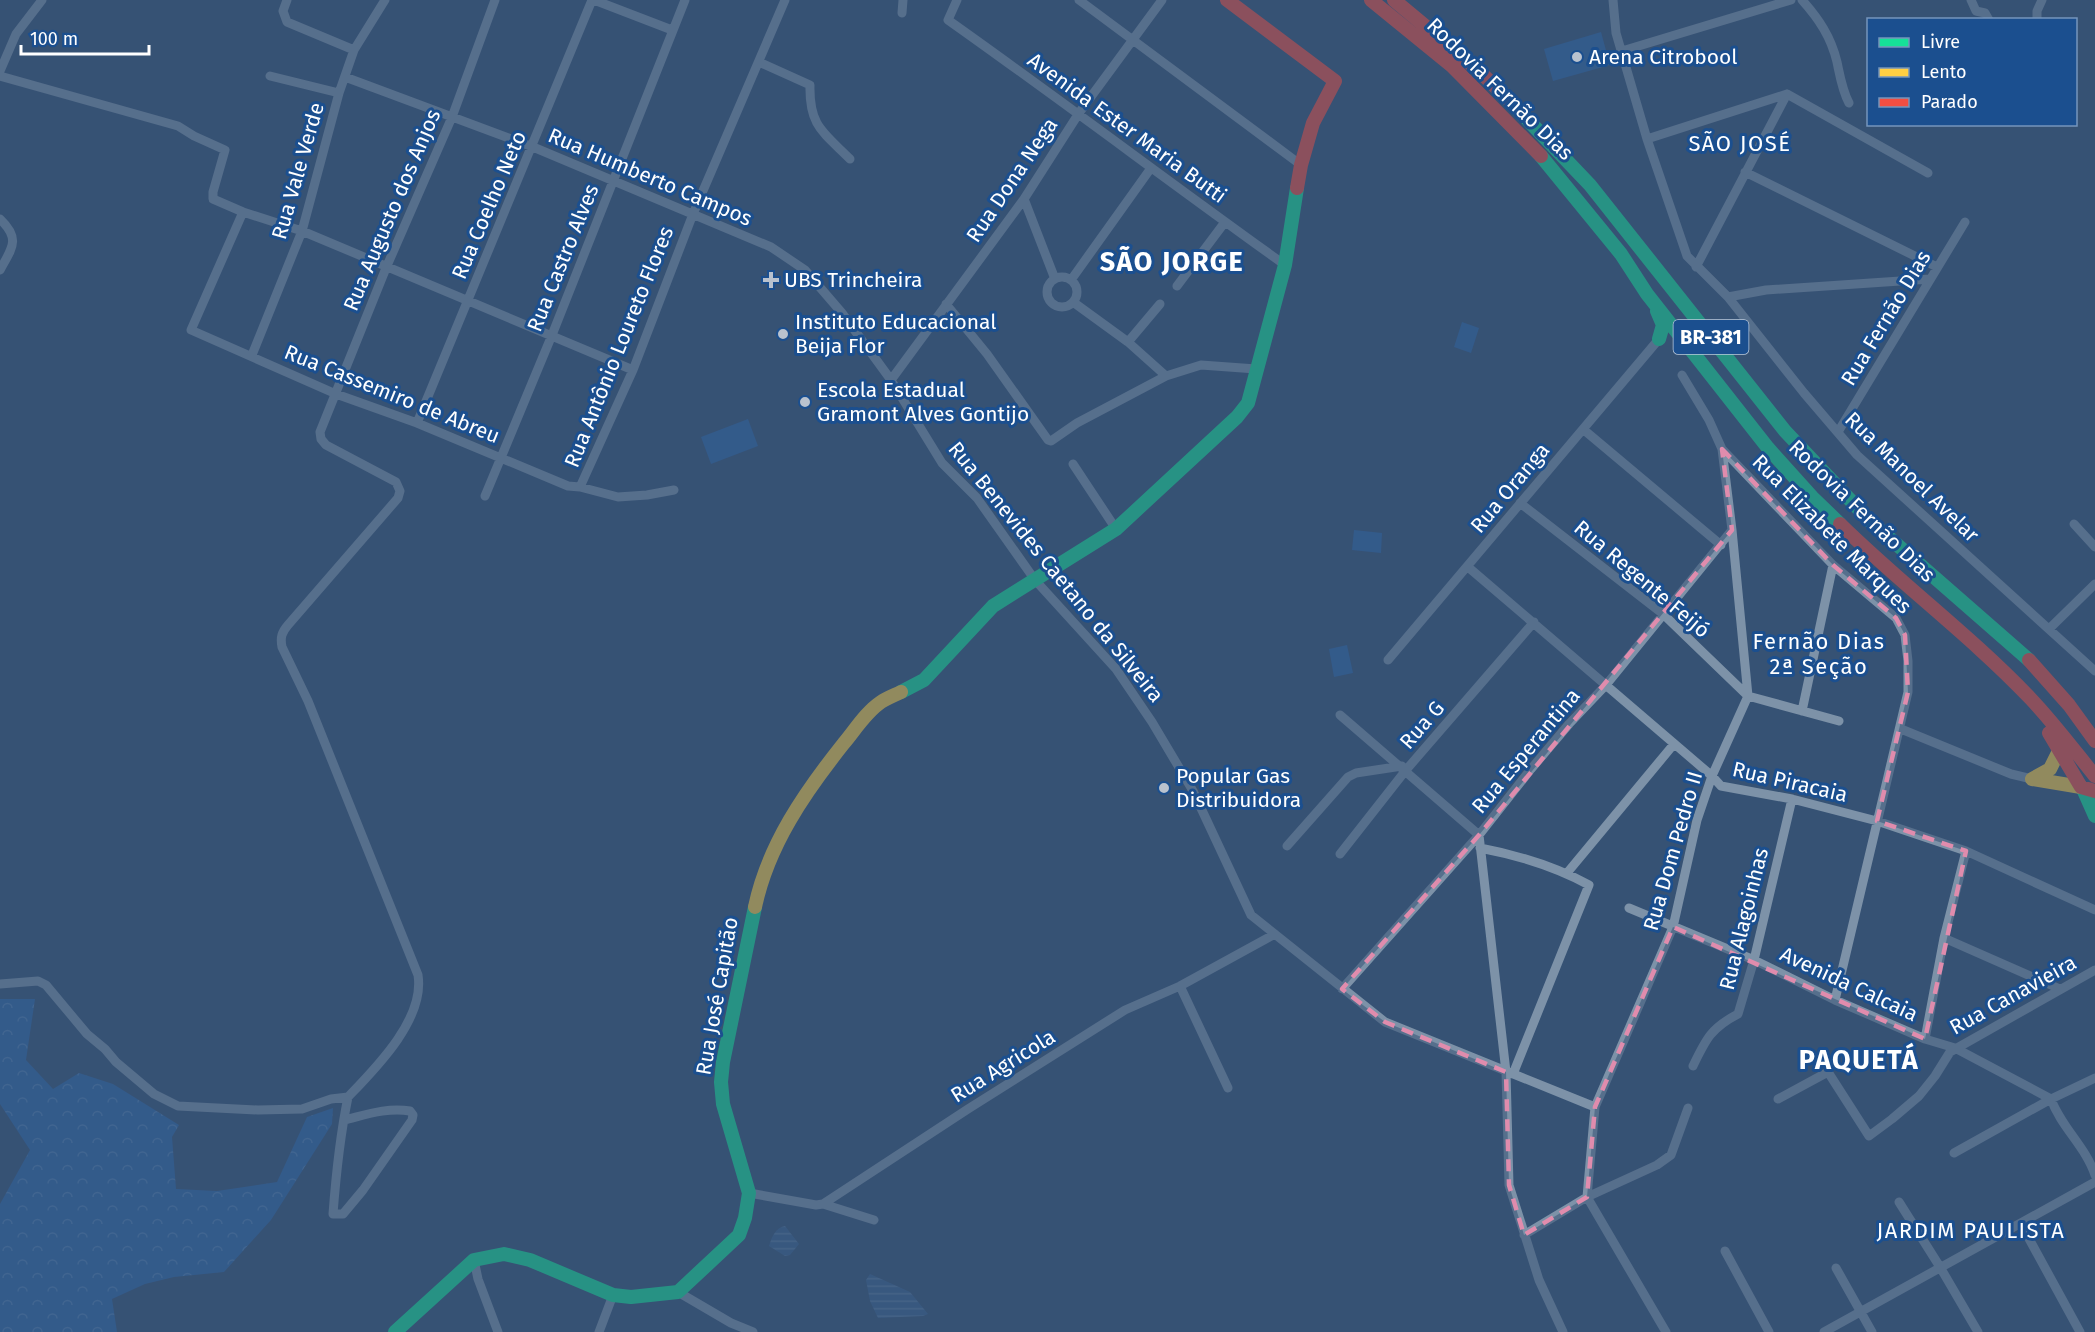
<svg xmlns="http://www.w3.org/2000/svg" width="2095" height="1332" font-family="'Fira Sans',sans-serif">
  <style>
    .forest { fill: url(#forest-crowns) }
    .garden { fill: #2f66a5 }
    .water { fill: url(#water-rules) }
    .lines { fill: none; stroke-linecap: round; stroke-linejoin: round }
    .street { stroke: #7d92a8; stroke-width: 9 }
    .fast { stroke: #16e098; stroke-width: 14 }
    .slow { stroke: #ffcf43; stroke-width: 14 }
    .jam { stroke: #f24e42; stroke-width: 14 }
    .marked { fill: none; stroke: #e08cad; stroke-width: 4.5; stroke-dasharray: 12 8; stroke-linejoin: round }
    .poi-dot { fill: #b9c2ce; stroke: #1b4f8f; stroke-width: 2 }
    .labels { text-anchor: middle; stroke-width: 6; stroke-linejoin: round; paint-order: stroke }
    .shield { fill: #1b4f8f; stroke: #bbcadd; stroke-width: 1.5 }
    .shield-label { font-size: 20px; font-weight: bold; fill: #fff }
    .poi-label { font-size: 21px; fill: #fff; stroke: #1b4f8f; text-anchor: start }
    .street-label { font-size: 21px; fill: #fff; stroke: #1b4f8f }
    .neighbourhood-label { font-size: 22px; letter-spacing: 1.5px; fill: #fff; stroke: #1b4f8f }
    .district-label { font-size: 27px; font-weight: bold; letter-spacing: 1.5px; fill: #fff; stroke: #1b4f8f }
  </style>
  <defs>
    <pattern id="forest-crowns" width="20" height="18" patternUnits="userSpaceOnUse" patternTransform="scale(1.5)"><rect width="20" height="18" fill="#2f66a5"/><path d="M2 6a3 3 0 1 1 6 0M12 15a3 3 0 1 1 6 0" fill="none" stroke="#4e7db2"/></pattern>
    <pattern id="water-rules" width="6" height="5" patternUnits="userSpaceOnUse" patternTransform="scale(1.5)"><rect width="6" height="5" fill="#3b618d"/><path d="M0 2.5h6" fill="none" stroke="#58799e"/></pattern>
  </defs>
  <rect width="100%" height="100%" fill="#365274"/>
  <path class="forest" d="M0 999H35L26 1060 53 1089 79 1073 113 1084 179 1125 172 1137 176 1189 217 1191 277 1182 307 1117 333 1108 332 1124 271 1220 224 1272 174 1277 145 1284 112 1299 117 1332H0V1204L30 1150 0 1104Z"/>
  <path class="garden" d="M1601 32 1610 65 1553 81 1544 49Z
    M1462 322 1479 328 1471 353 1454 347Z
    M748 419 758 446 711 464 701 437Z
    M1354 530 1382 533 1381 553 1352 550Z
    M1347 645 1353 673 1334 677 1329 649Z"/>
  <path class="water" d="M785 1226 799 1244 790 1255 785 1256 769 1246C772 1237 775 1228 785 1226Z
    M870 1274 910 1292 928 1314 923 1316 878 1318 870 1301 866 1280Z"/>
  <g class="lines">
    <path class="street" d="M287 0 283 11 287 22 354 50
      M594 0 672 30
      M957 0 948 20C1061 100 1172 184 1285 265
      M1079 0 1301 165
      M1613 0 1616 33 1647 139 1687 256 1728 297 1804 393 1857 455 2095 671
      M1802 0C1819 19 1831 37 1837 62 1840 76 1842 90 1849 103
      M1971 0 1976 11 1985 13 1989 20
      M902 13 903 0
      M2037 20V11L2042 0
      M1622 51 1791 0
      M759 62 810 85C809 126 823 132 850 159
      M0 71 16 34 42 0
      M0 76 178 126 194 136 225 150 213 192V199L243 212 302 231 633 370
      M270 76 339 93
      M345 77 533 147 771 247 805 270 842 313 891 380 942 463 977 498 1035 580 1116 669 1152 722 1193 791 1251 915 1385 1022 1595 1107
      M1647 139 1787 94 1928 173
      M1745 172 1937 267
      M1024 199 1055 279
      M243 212 191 330 336 394 417 423 568 486 580 487
      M0 219C21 239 12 248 0 270
      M1696 267 1787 94
      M1047 292a15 15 0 1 1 30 0a15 15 0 1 1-30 0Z
      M1071 280 1151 168
      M1177 286 1225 222
      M1728 297 1766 290 1930 279
      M1073 302 1128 342 1166 376
      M946 304 987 354 1048 440 1051 441 1077 423 1166 376 1201 365 1256 369
      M1128 342 1160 304
      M252 355 302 231 339 93 354 50 385 0
      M891 380 1024 199 1079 113 1162 0
      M417 423 592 0
      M1584 430 1721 545
      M1838 432 1965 222
      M1722 449 1833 565 1896 618 1905 635 1908 661V692L1835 1000
      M1073 464 1116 529
      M674 490 647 495 618 497 580 487 633 370 693 214 785 0
      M485 496 552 335 685 0
      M1520 503 1663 614 1748 696 1839 721
      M2074 524 2095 547
      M1468 567 1712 776 1721 786 1792 799 1877 821 1966 851 2095 910
      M2049 629 2095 584
      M1388 660 1659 339
      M1802 711 1833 565
      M1340 715 1479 835 1506 1072 1509 1185 1539 1280 1563 1332
      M1901 729 2011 774 2032 779
      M1287 846 1348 777 1356 773 1402 766
      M1480 848C1517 855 1556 867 1589 885L1513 1074
      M1340 854 1406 770 1534 622
      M1567 873 1674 744
      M1629 908 1754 960 1835 1000 1925 1039 1955 1048 2051 1099
      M1944 938 2060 989
      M0 984 38 981 46 985 87 1034 105 1049 116 1062 154 1094 178 1106 258 1110 302 1109 331 1099 348 1097C376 1068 425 1019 418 975L308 701 282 647C280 637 282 632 288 625L398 498 400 491 396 482 326 445 321 439 320 432 386 268 452 117 495 0
      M1180 986 1228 1088
      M1342 989 1479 835 1531 769 1569 724 1606 685 1732 530
      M1925 1039 1944 938 1966 851
      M1693 1066C1706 1039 1711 1028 1738 1014L1754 960 1792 799
      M1778 1099 1828 1072 1869 1136 1892 1119 1919 1096 1935 1076 1950 1052 2095 970
      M2051 1099C2061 1127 2086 1147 2095 1175
      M344 1120C365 1115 387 1107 410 1111L413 1115 412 1120 363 1190 343 1214H333C336 1174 340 1136 348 1097
      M1954 1153 2051 1099 2095 1078
      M749 1193 816 1205 823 1204 968 1109 1125 1010 1180 986 1275 934
      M1899 1202 1940 1267 1978 1332
      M823 1204 874 1220
      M2021 1224 2080 1332
      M1524 1235 1587 1197 1657 1165 1671 1155 1688 1108
      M1725 1251 1769 1332
      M474 1260 478 1279 498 1332
      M1836 1268 1872 1332
      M678 1292 731 1323 753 1332
      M599 1332 613 1295
      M1666 1332 1587 1197 1595 1107 1673 927 1697 820 1712 776 1748 696 1732 530 1722 449 1709 420 1682 375
      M1824 1332 2095 1182"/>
    <path class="fast" d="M1509 100 1590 185 1785 431 1870 521 2029 660
      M1541 156 1621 254 1647 294 1768 448 1812 497 1840 524
      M1657 311 1663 325 1659 339
      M901 692 924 680 993 606 1116 529 1237 417 1248 403 1285 265 1297 188
      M2083 789 2095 816
      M395 1332 474 1260 504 1254 530 1260 613 1295 631 1297 678 1292 739 1235 745 1218 749 1193 723 1104 721 1082 723 1062 755 907"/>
    <path class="slow" d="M2059 751 2050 769 2032 779 2081 787
      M755 907C768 845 805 792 844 743 855 730 866 712 881 702 887 698 895 695 901 692"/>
    <path class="jam" d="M1227 0 1335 81 1313 123 1301 165 1297 188
      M1371 0 1452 66 1541 156
      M1394 0 1478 70 1509 100
      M1840 524C1901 584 1971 636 2030 698 2053 722 2074 750 2095 776
      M2029 660 2069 705 2095 741
      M2049 733 2081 787 2095 791"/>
  </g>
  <path d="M0 0H2095V1332H0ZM1722 449 1833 565 1896 618 1905 635 1908 692 1877 821 1966 851 1925 1039 1673 927 1595 1107 1587 1197 1524 1235 1509 1185 1506 1072 1385 1022 1342 989 1479 835 1732 530Z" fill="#365274" fill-opacity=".55" fill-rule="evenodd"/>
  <path class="marked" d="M1722 449 1833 565 1896 618 1905 635 1908 692 1877 821 1966 851 1925 1039 1673 927 1595 1107 1587 1197 1524 1235 1509 1185 1506 1072 1385 1022 1342 989 1479 835 1732 530Z"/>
  <g class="poi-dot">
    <circle cx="1577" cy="57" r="6"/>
    <path d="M768 271h6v6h6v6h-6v6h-6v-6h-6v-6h6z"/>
    <circle cx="783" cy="334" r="6"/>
    <circle cx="805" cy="402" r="6"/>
    <circle cx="1164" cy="788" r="6"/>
  </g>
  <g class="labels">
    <rect class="shield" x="1673.5" y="320" width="75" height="34" rx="4.5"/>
    <g class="shield-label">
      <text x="1711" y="344">BR-381</text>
    </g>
    <g class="poi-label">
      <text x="1589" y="64">Arena Citrobool</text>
      <text x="784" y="287">UBS Trincheira</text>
      <text x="795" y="329">Instituto Educacional<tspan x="795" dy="24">Beija Flor</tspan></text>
      <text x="817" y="397">Escola Estadual<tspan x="817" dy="24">Gramont Alves Gontijo</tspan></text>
      <text x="1176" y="783">Popular Gas<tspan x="1176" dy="24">Distribuidora</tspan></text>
    </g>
    <g class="street-label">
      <text transform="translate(1500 89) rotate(44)" y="7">Rodovia Fernão Dias</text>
      <text transform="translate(1127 128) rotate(36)" y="7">Avenida Ester Maria Butti</text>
      <text transform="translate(298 171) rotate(-74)" y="7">Rua Vale Verde</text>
      <text transform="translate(650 177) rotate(23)" y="7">Rua Humberto Campos</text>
      <text transform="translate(1012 180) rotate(-56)" y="7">Rua Dona Nega</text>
      <text transform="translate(489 205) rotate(-67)" y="7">Rua Coelho Neto</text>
      <text transform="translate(392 210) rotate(-67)" y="7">Rua Augusto dos Anjos</text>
      <text transform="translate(563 258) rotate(-68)" y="7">Rua Castro Alves</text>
      <text transform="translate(1886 318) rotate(-59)" y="7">Rua Fernão Dias</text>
      <text transform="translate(619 347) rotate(-68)" y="7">Rua Antônio Loureto Flores</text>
      <text transform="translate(392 394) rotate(22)" y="7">Rua Cassemiro de Abreu</text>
      <text transform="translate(1912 477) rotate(44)" y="7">Rua Manoel Avelar</text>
      <text transform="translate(1510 488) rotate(-50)" y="7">Rua Oranga</text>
      <text transform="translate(1862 511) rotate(44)" y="7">Rodovia Fernão Dias</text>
      <text transform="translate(1832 534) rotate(45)" y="7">Rua Elizabete Marques</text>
      <text transform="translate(1056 572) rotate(51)" y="7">Rua Benevides Caetano da Silveira</text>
      <text transform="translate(1642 579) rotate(40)" y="7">Rua Regente Feijó</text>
      <text transform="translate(1422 725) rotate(-49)" y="7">Rua G</text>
      <text transform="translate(1526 751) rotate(-50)" y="7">Rua Esperantina</text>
      <text transform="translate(1790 782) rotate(13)" y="7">Rua Piracaia</text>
      <text transform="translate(1673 851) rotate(-74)" y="7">Rua Dom Pedro II</text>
      <text transform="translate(1744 919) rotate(-76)" y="7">Rua Alagoinhas</text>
      <text transform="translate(1849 984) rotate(25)" y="7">Avenida Calcaia</text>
      <text transform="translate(2013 995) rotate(-29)" y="7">Rua Canavieira</text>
      <text transform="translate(717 996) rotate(-80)" y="7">Rua José Capitão</text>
      <text transform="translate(1003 1066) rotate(-32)" y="7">Rua Agricola</text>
    </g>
    <g class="neighbourhood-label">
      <text x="1740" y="151">SÃO JOSÉ</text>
      <text x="1819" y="649">Fernão Dias<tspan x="1819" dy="25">2ª Seção</tspan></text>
      <text x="1971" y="1238">JARDIM PAULISTA</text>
    </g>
    <g class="district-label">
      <text x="1172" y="271">SÃO JORGE</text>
      <text x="1859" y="1069">PAQUETÁ</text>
    </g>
  </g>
  <rect x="1867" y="18" width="210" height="108" fill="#1b4f8f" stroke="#7695bc" stroke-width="1.5"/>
  <rect x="1879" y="38" width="30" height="9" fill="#16e098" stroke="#7695bc" stroke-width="1.5"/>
  <text x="1921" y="48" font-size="18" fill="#ffffff">Livre</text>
  <rect x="1879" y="68" width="30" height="9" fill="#ffcf43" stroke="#7695bc" stroke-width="1.5"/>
  <text x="1921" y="78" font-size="18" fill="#ffffff">Lento</text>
  <rect x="1879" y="98" width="30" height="9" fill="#f24e42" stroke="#7695bc" stroke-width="1.5"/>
  <text x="1921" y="108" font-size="18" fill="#ffffff">Parado</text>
  <path d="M21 45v9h128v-9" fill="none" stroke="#ffffff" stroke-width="3"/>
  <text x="30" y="45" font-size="18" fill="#ffffff" stroke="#1b4f8f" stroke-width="4.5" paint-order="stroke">100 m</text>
</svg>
